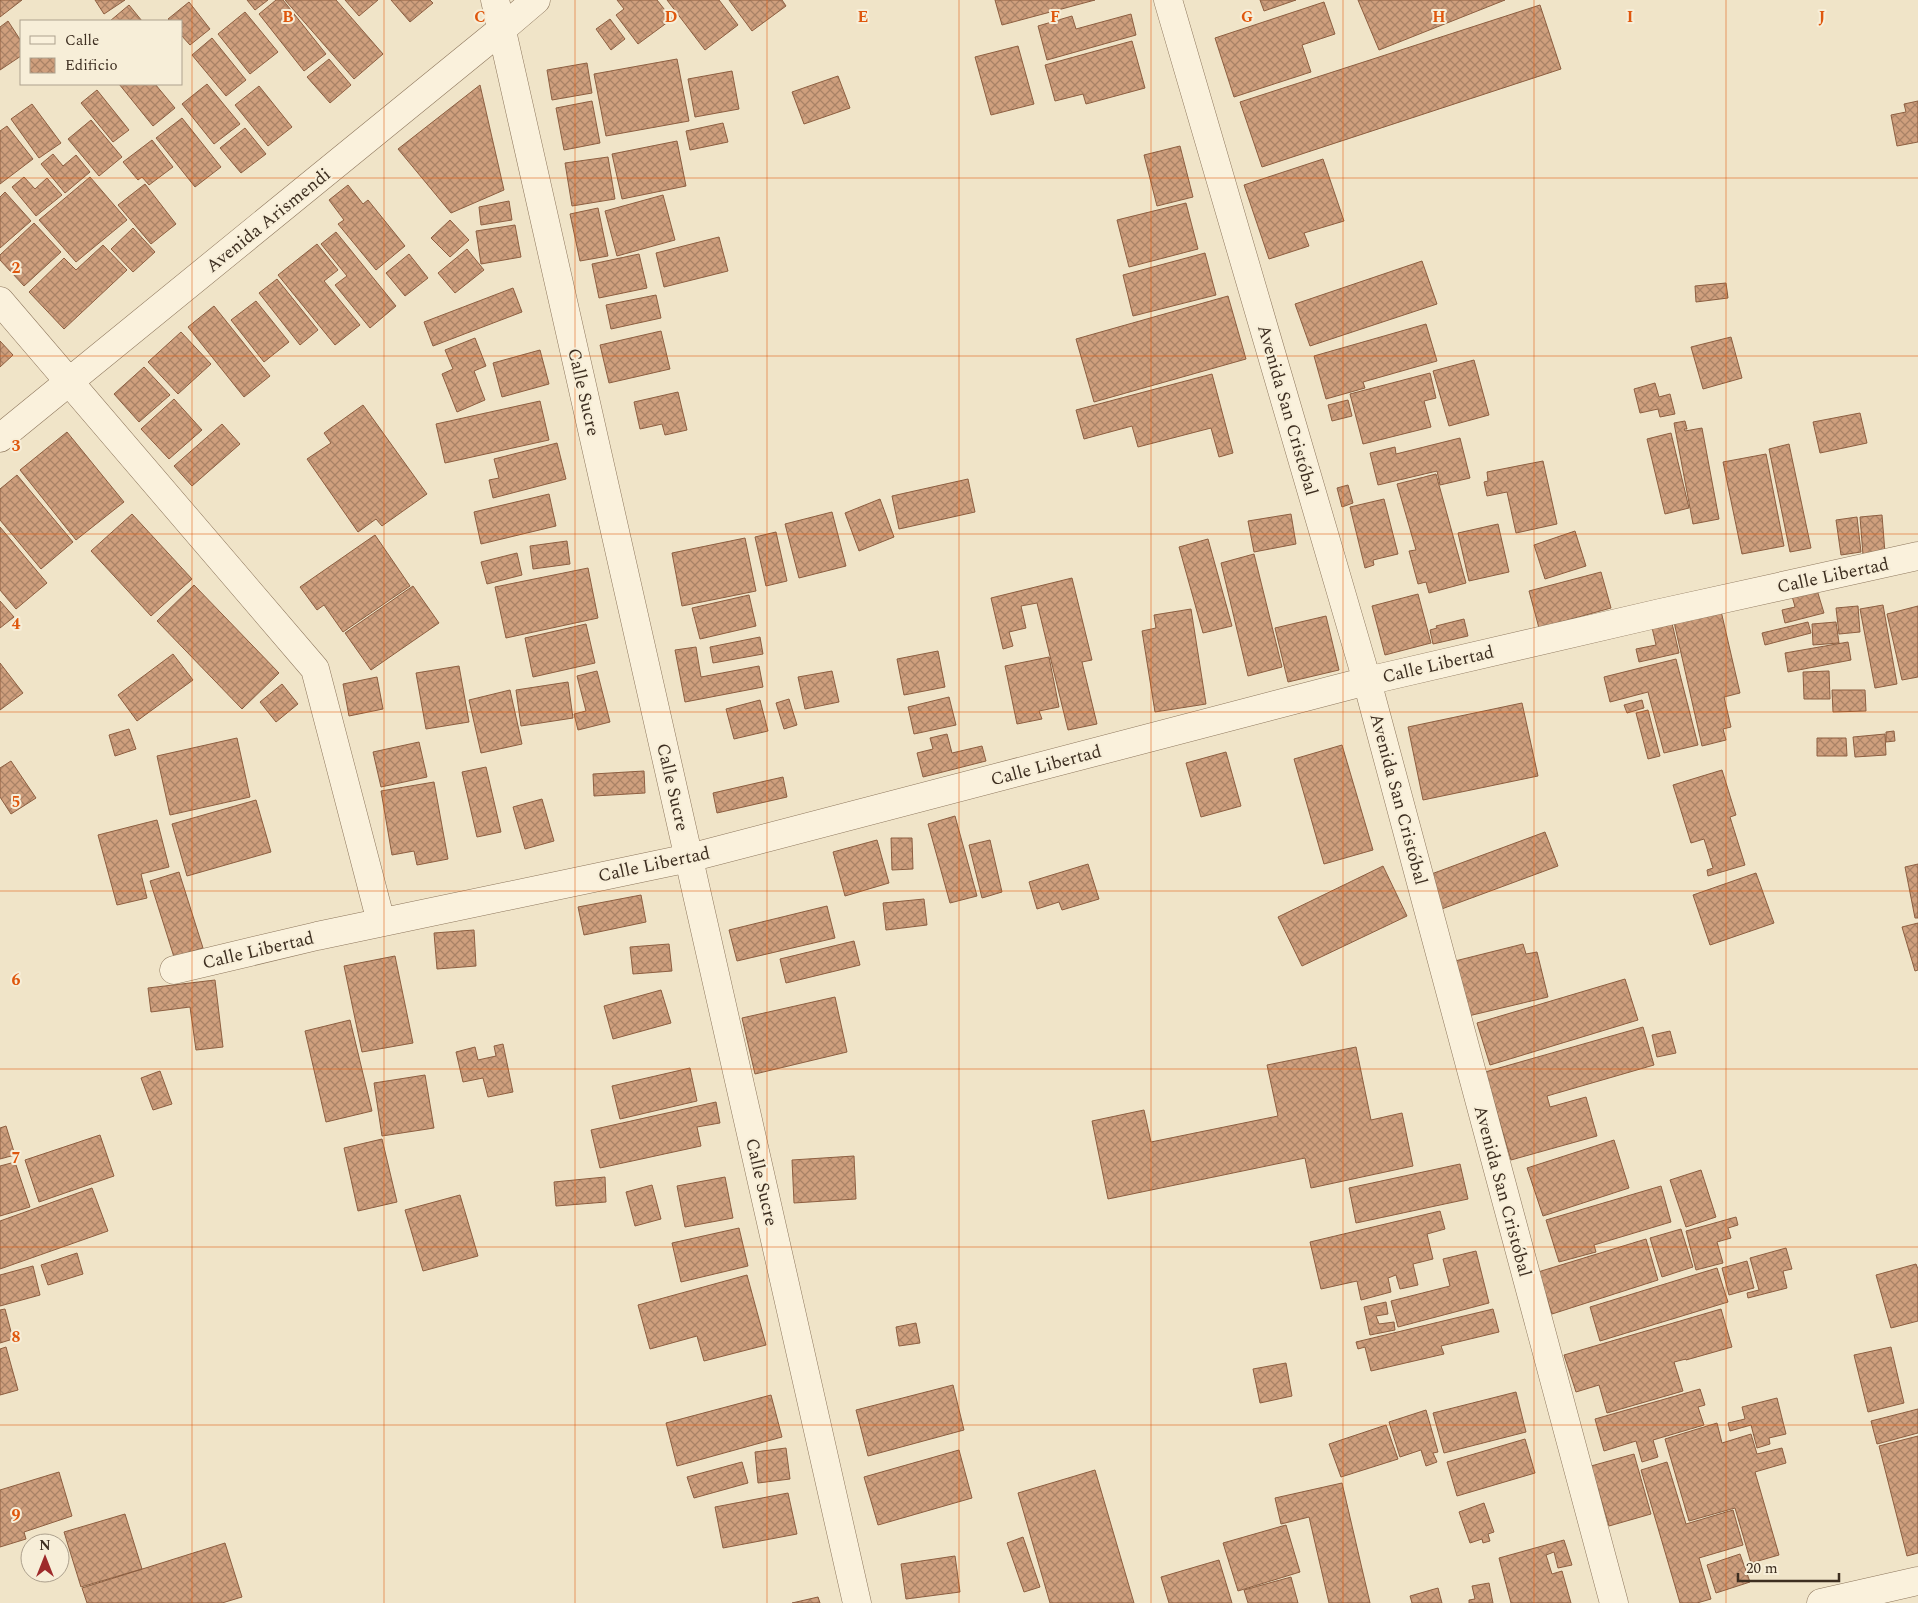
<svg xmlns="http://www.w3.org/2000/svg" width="1918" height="1603" font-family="Spectral,serif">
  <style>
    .building { fill: url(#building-cross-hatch); stroke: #8d5f41 }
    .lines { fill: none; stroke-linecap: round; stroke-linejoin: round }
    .minor-casing { stroke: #8d765c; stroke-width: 29 }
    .minor { stroke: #faf1dc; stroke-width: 28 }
    .grid { fill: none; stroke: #df570d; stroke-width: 1; stroke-opacity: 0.55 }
    .labels { text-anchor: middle; stroke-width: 4; stroke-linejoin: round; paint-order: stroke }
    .street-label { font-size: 18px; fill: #3d2e20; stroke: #f7eed8 }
    .grid-label { font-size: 16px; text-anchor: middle; font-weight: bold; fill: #df570d; stroke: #f7eed8; stroke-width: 4; stroke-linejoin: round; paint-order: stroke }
  </style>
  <defs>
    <pattern id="building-cross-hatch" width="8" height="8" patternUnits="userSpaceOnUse" patternTransform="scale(1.25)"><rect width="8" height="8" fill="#cf9f7d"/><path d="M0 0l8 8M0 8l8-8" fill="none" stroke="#a98266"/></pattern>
  </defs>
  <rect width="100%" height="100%" fill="#f0e4c8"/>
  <path class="building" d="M0 0H22L0 17Z
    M95 0H125L104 14Z
    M247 0H268L255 10Z
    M276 0H283L326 54 304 71 259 14Z
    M285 0H336L383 54 354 79Z
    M345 0H378L359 16Z
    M391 0H430L433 3 410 22Z
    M617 0H657L672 19 638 44 616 15 624 9Z
    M667 0H719L738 25 705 50Z
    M729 0H782L786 6 752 31Z
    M995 0H1095L1002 25Z
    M1260 0H1296L1264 11Z
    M1358 0H1505L1379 50Z
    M189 2 210 29 190 45 181 35V21H170L168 19Z
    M1324 2 1335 34 1302 45 1311 72 1234 97 1215 38Z
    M129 5 142 21H110Z
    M1540 5 1561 69 1262 167 1240 102Z
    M245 12 278 52 250 74 218 34Z
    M1131 14 1136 35 1047 60 1038 26 1072 16 1076 29Z
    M610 19 625 39 611 50 596 29Z
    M8 21 21 41V56L0 70V27Z
    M212 38 246 80 226 96 192 55Z
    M1132 41 1145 88 1086 104 1083 94 1055 101 1045 65Z
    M1018 46 1034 104 991 115 975 57Z
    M329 59 351 85 330 103 307 77Z
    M677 59 689 121 606 136 594 74Z
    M587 63 592 93 552 100 547 70Z
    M732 71 739 109 695 117 688 79Z
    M838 76 850 108 804 124 792 92Z
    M119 84H155L175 108 153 126Z
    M207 84 240 124 214 144 182 104Z
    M480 85 504 190 451 213 398 149Z
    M259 86 292 127 268 146 235 105Z
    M97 90 129 130 113 142 81 103Z
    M592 101 600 143 564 150 556 108Z
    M1918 101V142L1897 146 1891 115 1906 112 1904 104Z
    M32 104 61 143 39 158 11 119Z
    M182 118 221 167 195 187 156 138Z
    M91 120 122 157 99 176 68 139Z
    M723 123 728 142 690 150 686 131Z
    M7 126 33 159 0 184V131Z
    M245 128 266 154 241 173 220 148Z
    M152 140 173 167 149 185 142 177 138 180 123 162Z
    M677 141 686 186 622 199 612 154Z
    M1180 146 1193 197 1157 206 1144 155Z
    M53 154 63 166 76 155 90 172 65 193 41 164Z
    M608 157 615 199 572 206 565 163Z
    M1323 159 1344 221 1304 233 1309 246 1269 259 1244 185Z
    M24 177 35 189 47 178 62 195 36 216 12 187Z
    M90 177 127 220 76 262 39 220Z
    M145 184 176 224 151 244 118 205Z
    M348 185 363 204 368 200 405 246 376 270 338 224 344 220 329 200Z
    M5 192 31 221 0 248V197Z
    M663 195 675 240 617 256 605 211Z
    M509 201 512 220 481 225 479 207Z
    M1186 203 1198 249 1129 267 1117 220Z
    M598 208 608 256 580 261 570 214Z
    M450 220 469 240 450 257 431 238Z
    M34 223 61 252 24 286 0 260V255Z
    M515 225 521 257 481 264 476 231Z
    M133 228 155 252 133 272 111 249Z
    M336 232 396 306 370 328 335 285 347 276 321 244Z
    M719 237 728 271 664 287 656 253Z
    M317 244 338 270 324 281 360 325 335 345 278 275Z
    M103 245 127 270 64 329 29 292 64 258 76 270Z
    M467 249 484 270 455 293 438 273Z
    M1205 253 1216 295 1133 316 1123 275Z
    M409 254 428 278 405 296 386 273Z
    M639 254 647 288 599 298 592 264Z
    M1422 261 1437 304 1310 346 1295 304Z
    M277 279 318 330 300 345 259 293Z
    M1726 283 1728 298 1696 302 1695 286Z
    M513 288 522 312 433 346 424 322Z
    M656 295 661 318 611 329 606 305Z
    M1228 296 1246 359 1094 402 1076 339Z
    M256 301 289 342 264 362 231 320Z
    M214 306 270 376 244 397 188 327Z
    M1426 324 1437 361 1363 382 1365 388 1326 399 1314 356Z
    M661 331 670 369 609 383 600 345Z
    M181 332 211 364 178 394 148 362Z
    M1731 337 1742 378 1703 389 1691 347Z
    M475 338 486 366 474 371 485 400 457 412 442 374 453 369 445 350Z
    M0 341 13 355 0 367Z
    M540 350 549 384 502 397 493 363Z
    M1474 360 1489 415 1449 426 1433 371Z
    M144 367 170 395 139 422 114 394Z
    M1430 373 1436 398 1424 401 1431 427 1363 444 1350 394Z
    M1212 374 1233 453 1219 457 1211 428 1138 447 1132 426 1084 439 1076 410Z
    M1655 383 1659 397 1670 394 1675 414 1660 417 1658 409 1640 413 1634 389Z
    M678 392 687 430 665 435 662 424 640 429 634 402Z
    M174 399 202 430 169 459 141 429Z
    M1348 400 1352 416 1332 421 1328 405Z
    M540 401 549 440 445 463 436 424Z
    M363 405 427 494 382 526 376 519 358 532 307 459 331 443 324 433Z
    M1860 413 1867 443 1820 453 1813 422Z
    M1685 421 1687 429H1684L1685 431 1702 428 1719 519 1693 524 1674 423Z
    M222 424 240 444 192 486 174 466Z
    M67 432 124 502 76 540 20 470Z
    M1671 433 1689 508 1665 514 1647 439Z
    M1460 438 1470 478 1440 485 1437 471 1378 485 1370 453 1395 447 1396 454Z
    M557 443 566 479 493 498 489 480 499 478 494 459Z
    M1789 444 1811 548 1790 552 1769 449Z
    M1766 454 1784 546 1742 554 1723 462Z
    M1543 461 1557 524 1516 533 1507 492 1487 496 1484 482 1488 481 1487 472Z
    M1436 474 1466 583 1429 593 1426 582 1418 584 1409 551 1416 550 1397 484Z
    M17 475 73 542 41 569 0 520V489Z
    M968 479 975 512 899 529 892 496Z
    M1348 485 1353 503 1342 507 1337 488Z
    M549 494 556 526 481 544 474 512Z
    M880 499 894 537 859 551 845 513Z
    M1384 499 1398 554 1373 560 1374 565 1365 568 1350 507Z
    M832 512 846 566 799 578 785 524Z
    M132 514 192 579 151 616 91 551Z
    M1291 514 1296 544 1254 552 1248 521Z
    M1882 515 1885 553 1863 555 1860 517Z
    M1857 517 1861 552 1841 555 1836 520Z
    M1498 524 1509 572 1469 581 1458 533Z
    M0 527 47 583 16 609 0 590Z
    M1575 531 1586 566 1545 579 1534 545Z
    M776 532 787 581 766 586 755 537Z
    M375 535 410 586 343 632 324 605 317 610 300 587Z
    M745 538 756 591 682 606 672 553Z
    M1208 539 1232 626 1203 633 1179 547Z
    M567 541 570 564 533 569 530 546Z
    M517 553 522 575 487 584 481 562Z
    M1254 554 1282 667 1248 676 1221 563Z
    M588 568 598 618 506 638 495 587Z
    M1601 572 1611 608 1539 628 1529 591Z
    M1072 578 1092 660 1082 662 1097 724 1068 730 1037 603 1021 606 1026 628 1009 632 1013 646 1003 649 991 598Z
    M194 585 279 673 242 709 157 621Z
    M413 586 439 623 371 670 345 633Z
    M1817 590 1824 613 1785 623 1782 610 1795 607 1792 596Z
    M1418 594 1431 643 1385 655 1372 606Z
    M749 595 756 626 700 639 692 608Z
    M0 601 14 617 0 628Z
    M1883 605 1897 684 1875 688 1860 609Z
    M1858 606 1860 632 1839 634 1836 608Z
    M1918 606V677L1902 680 1887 614Z
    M1191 609 1206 704 1155 712 1142 631 1156 628 1154 615Z
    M1721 611 1740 693 1724 697 1731 727 1723 729 1726 740 1702 746 1674 622Z
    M1326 616 1339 670 1288 682 1275 628Z
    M1464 619 1468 636 1433 644 1430 630 1437 628 1436 626Z
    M1671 619 1679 653 1639 662 1636 649 1656 645 1651 623Z
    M1808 622 1811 633 1765 645 1762 633Z
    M1836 622 1839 643 1813 645 1812 624Z
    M586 624 595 663 533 677 525 638Z
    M760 637 763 654 713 663 710 647Z
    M1848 642 1851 660 1788 672 1785 653Z
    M696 647 701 677 759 666 763 687 685 702 675 650Z
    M938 651 945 687 904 695 897 659Z
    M173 654 193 680 137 721 118 695Z
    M1049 657 1059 707 1039 711 1042 719 1017 724 1005 666Z
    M1676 659 1698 745 1664 753 1648 692 1610 702 1604 677Z
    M0 663 23 693 0 710Z
    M459 666 469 722 426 729 416 673Z
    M597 671 610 722 578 730 574 714 586 711 577 676Z
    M832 671 839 702 805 709 798 677Z
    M1829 671 1830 699H1804L1803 672Z
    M377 677 383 709 349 716 343 684Z
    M568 682 573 718 521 726 516 690Z
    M282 684 298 704 276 722 260 702Z
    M510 690 522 744 481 753 469 700Z
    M1832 690H1865L1866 711 1833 712Z
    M949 697 956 725 914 734 908 707Z
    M789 699 797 725 784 729 776 703Z
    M760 700 768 731 734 739 726 709Z
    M1642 700 1644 708 1627 713 1624 705Z
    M1522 703 1538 776 1423 800 1408 727Z
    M1648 710 1660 756 1648 759 1636 713Z
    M129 729 136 749 115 756 109 735Z
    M1894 731 1895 741 1886 742V732Z
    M947 734 952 753 982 746 986 761 923 777 917 753 933 749 930 738Z
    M1885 734 1886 755 1855 757 1853 737Z
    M237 738 250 797 170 815 157 756Z
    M1817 738H1846L1847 756H1817Z
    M419 742 427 777 381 787 373 752Z
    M1342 745 1373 850 1324 864 1294 759Z
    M1226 752 1241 806 1201 817 1186 763Z
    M11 761 36 798 11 814 0 797V768Z
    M486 767 501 832 477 837 462 772Z
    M1722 770 1736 815 1730 817 1745 865 1708 876 1707 870 1713 868 1704 839 1691 843 1673 785Z
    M644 771 645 793 594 796 593 774Z
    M783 777 787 797 717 813 713 793Z
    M434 782 448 859 417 865 414 851 392 855 381 791Z
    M542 799 554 841 525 849 513 807Z
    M256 800 271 852 187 876 172 824Z
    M955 816 977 896 950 903 928 824Z
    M157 820 169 867 141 874 147 898 117 905 98 835Z
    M1545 832 1558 866 1439 910 1426 876Z
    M891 838H912L913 869 892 870Z
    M877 840 889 883 845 896 833 852Z
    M990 840 1002 892 982 898 969 845Z
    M1088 864 1099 899 1062 910 1059 902 1037 909 1029 882Z
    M1918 864V918H1915L1905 867Z
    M1383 866 1407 916 1302 966 1278 917Z
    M179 872 203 948 174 957 150 881Z
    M1756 873 1774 923 1710 945 1693 895Z
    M641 895 646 922 584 935 578 907Z
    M924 899 927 925 886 930 883 903Z
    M827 906 835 938 737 961 729 930Z
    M1918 923V970L1915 971 1902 927Z
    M474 930 476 966 437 969 434 933Z
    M854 941 860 965 786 983 780 959Z
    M669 944 672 971 633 974 630 947Z
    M1523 944 1526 954 1537 952 1548 997 1464 1017 1451 962Z
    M395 956 413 1043 362 1052 344 966Z
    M1625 979 1638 1020 1490 1065 1477 1023Z
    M215 980 223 1047 196 1050 190 1007 151 1012 148 988Z
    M661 990 671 1023 613 1039 604 1006Z
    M835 997 847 1052 755 1074 742 1018Z
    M350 1020 372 1111 326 1122 305 1031Z
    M1643 1027 1654 1065 1547 1096 1550 1107 1586 1097 1597 1136 1511 1160 1485 1072Z
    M1670 1031 1676 1053 1657 1057 1652 1035Z
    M503 1044 513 1092 488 1097 483 1078 463 1082 456 1052 475 1047 478 1060 496 1056 494 1046Z
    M1356 1047 1371 1120 1402 1113 1413 1166 1311 1188 1305 1158 1108 1199 1092 1121 1144 1110 1151 1142 1278 1116 1267 1065Z
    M690 1068 697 1101 620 1119 612 1086Z
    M160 1071 172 1104 153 1110 141 1078Z
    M425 1075 434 1128 382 1136 374 1083Z
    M716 1102 720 1123 697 1127 701 1146 600 1168 591 1130Z
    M6 1126 15 1155 0 1159V1128Z
    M100 1135 114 1176 39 1202 25 1160Z
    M382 1139 397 1202 358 1211 344 1148Z
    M1614 1140 1629 1188 1543 1216 1527 1168Z
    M854 1156 856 1199 794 1203 792 1160Z
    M15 1162 30 1207 0 1216V1166Z
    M1460 1164 1468 1199 1356 1223 1349 1188Z
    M1701 1170 1716 1217 1686 1227 1670 1180Z
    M605 1177 606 1202 556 1206 554 1182Z
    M725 1177 733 1218 685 1227 677 1186Z
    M652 1185 661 1219 635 1226 626 1192Z
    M1661 1186 1671 1222 1594 1245 1596 1252 1559 1262 1546 1220Z
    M92 1188 108 1231 0 1269V1221Z
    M460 1195 478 1256 423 1271 405 1210Z
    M1440 1211 1445 1229 1427 1234 1433 1259 1413 1264 1418 1285 1400 1289 1396 1275 1388 1278 1391 1292 1361 1300 1357 1281 1321 1289 1310 1242Z
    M1736 1217 1738 1225 1728 1228 1731 1238 1717 1242 1723 1263 1696 1270 1686 1231Z
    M739 1228 748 1266 681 1282 672 1243Z
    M1681 1229 1693 1267 1662 1277 1650 1238Z
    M1646 1239 1658 1280 1552 1314 1538 1272Z
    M1786 1248 1792 1269 1783 1271 1787 1288 1748 1298 1747 1293 1759 1290 1750 1258Z
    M1476 1251 1489 1303 1398 1327 1391 1301 1450 1286 1443 1259Z
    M77 1253 83 1274 48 1285 41 1265Z
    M1747 1261 1754 1288 1729 1295 1722 1268Z
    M1916 1264 1918 1269V1321L1891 1328 1876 1275Z
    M33 1266 40 1295 0 1306V1275Z
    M1717 1268 1728 1302 1600 1341 1590 1307Z
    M747 1275 766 1345 704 1361 697 1336 650 1349 638 1305Z
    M1386 1302 1388 1314 1376 1316 1379 1324 1394 1322 1395 1330 1370 1335 1364 1307Z
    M5 1309 13 1339 0 1343V1310Z
    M1493 1309 1499 1332 1441 1346 1444 1354 1371 1371 1365 1347 1358 1349 1356 1342Z
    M1721 1309 1732 1347 1686 1360V1359L1674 1362 1683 1391 1607 1413 1599 1385 1576 1392 1564 1355Z
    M916 1323 920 1343 899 1346 896 1327Z
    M6 1347 18 1390 0 1395V1349Z
    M1891 1347 1904 1403 1868 1412 1854 1355Z
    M1286 1363 1292 1396 1260 1403 1253 1369Z
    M953 1385 964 1430 868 1456 856 1410Z
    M1700 1389 1705 1405 1698 1407 1704 1425 1653 1440 1658 1457 1642 1462 1636 1441 1604 1451 1595 1419Z
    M1516 1392 1526 1432 1444 1453 1433 1413Z
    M771 1395 782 1437 677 1466 666 1423Z
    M1777 1398 1786 1434 1769 1438 1770 1444 1757 1448 1751 1425 1730 1431 1728 1423 1745 1419 1742 1407Z
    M1918 1409V1433L1877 1444 1871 1421Z
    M1426 1410 1438 1452 1433 1453 1437 1462 1426 1466 1421 1450 1400 1457 1389 1422Z
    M1717 1423 1722 1443 1751 1434 1757 1454 1782 1448 1786 1463 1755 1472 1779 1555 1751 1563 1735 1508 1689 1521 1665 1439Z
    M1386 1425 1398 1459 1341 1477 1329 1444Z
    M1918 1436V1553L1907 1556 1879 1446Z
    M1525 1439 1535 1473 1457 1496 1447 1462Z
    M786 1448 790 1479 758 1483 755 1452Z
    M959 1450 972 1498 878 1525 864 1477Z
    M1634 1454 1651 1514 1609 1526 1591 1466Z
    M742 1462 748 1483 694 1498 687 1477Z
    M1667 1462 1686 1524 1733 1510 1743 1545 1699 1558 1711 1599 1697 1603H1680L1641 1470Z
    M1095 1470 1134 1603H1050L1018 1493Z
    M59 1472 72 1516 24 1532 26 1539 0 1547V1490Z
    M1342 1483 1370 1603H1329L1309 1517 1281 1524 1275 1498Z
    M788 1493 797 1534 723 1548 715 1507Z
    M1484 1503 1494 1532 1488 1534 1490 1541 1483 1543 1482 1539 1470 1543 1459 1512Z
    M125 1514 142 1569 81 1587 64 1532Z
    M1286 1525 1300 1572 1238 1591 1223 1543Z
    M1023 1537 1040 1587 1024 1592 1007 1543Z
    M1564 1540 1572 1565 1558 1568 1554 1552 1546 1555 1552 1574 1562 1571 1571 1603H1511L1499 1558Z
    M225 1543 242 1597 222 1603H87L82 1588Z
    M1740 1554 1750 1582 1716 1593 1707 1565Z
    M955 1556 960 1592 906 1599 901 1564Z
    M1219 1560 1232 1603H1169L1161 1577Z
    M1291 1577 1298 1603H1248L1244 1590Z
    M1489 1583 1493 1603H1469V1600L1475 1599 1472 1586Z
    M1438 1588 1442 1603H1412L1410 1596Z
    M818 1597 820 1603H792Z"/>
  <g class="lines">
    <g class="minor-casing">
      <path id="minor" d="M495 0 857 1603
        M1168 0 1367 681 1614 1603
        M0 301 315 669 381 922
        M0 438 502 29 536 0
        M174 970 317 936 689 858 1367 681 1660 613 1918 556
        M1821 1603 1918 1581"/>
    </g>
    <use href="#minor" class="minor"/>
  </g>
  <path class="grid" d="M192 0V1603M384 0V1603M575 0V1603M767 0V1603M959 0V1603M1151 0V1603M1343 0V1603M1534 0V1603M1726 0V1603M0 178H1918M0 356H1918M0 534H1918M0 712H1918M0 891H1918M0 1069H1918M0 1247H1918M0 1425H1918"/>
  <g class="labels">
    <g class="street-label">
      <text transform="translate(268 220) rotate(-39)" y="6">Avenida Arismendi</text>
      <text transform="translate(584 392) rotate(77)" y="6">Calle Sucre</text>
      <text transform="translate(1288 410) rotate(74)" y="6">Avenida San Cristóbal</text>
      <text transform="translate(1833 575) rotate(-12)" y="6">Calle Libertad</text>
      <text transform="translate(1438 664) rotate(-13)" y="6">Calle Libertad</text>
      <text transform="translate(1046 765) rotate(-15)" y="6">Calle Libertad</text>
      <text transform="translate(673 787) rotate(77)" y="6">Calle Sucre</text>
      <text transform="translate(1399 799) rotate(75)" y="6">Avenida San Cristóbal</text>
      <text transform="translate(654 864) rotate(-12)" y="6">Calle Libertad</text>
      <text transform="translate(258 950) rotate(-13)" y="6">Calle Libertad</text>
      <text transform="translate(762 1182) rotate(77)" y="6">Calle Sucre</text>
      <text transform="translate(1503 1191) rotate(75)" y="6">Avenida San Cristóbal</text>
    </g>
  </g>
  <g class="grid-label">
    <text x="288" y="22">B</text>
    <text x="480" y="22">C</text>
    <text x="671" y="22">D</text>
    <text x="863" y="22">E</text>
    <text x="1055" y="22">F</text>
    <text x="1247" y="22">G</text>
    <text x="1439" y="22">H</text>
    <text x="1630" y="22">I</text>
    <text x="1822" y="22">J</text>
    <text x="16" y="273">2</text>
    <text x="16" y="451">3</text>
    <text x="16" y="629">4</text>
    <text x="16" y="807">5</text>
    <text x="16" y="985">6</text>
    <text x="16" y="1163">7</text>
    <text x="16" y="1342">8</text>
    <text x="16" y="1520">9</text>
  </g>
  <rect x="20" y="20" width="162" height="65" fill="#f7eed8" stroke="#ada18e"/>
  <rect x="30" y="36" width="25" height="8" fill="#faf1dc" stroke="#ada18e"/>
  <text x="65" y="45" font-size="15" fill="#3d2e20">Calle</text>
  <rect x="30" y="58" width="25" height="15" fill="url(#building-cross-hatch)" stroke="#ada18e"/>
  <text x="65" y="70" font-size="15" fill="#3d2e20">Edificio</text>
  <g transform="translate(45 1558)"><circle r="24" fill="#f7eed8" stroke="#ada18e"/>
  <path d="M0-4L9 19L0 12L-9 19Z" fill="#9e2a2b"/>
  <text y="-8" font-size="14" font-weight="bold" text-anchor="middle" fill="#3d2e20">N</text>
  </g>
  <path d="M1738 1573v8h101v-8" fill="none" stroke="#3d2e20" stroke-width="2.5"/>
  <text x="1746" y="1573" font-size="15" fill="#3d2e20" stroke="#f7eed8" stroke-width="4" paint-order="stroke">20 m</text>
</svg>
